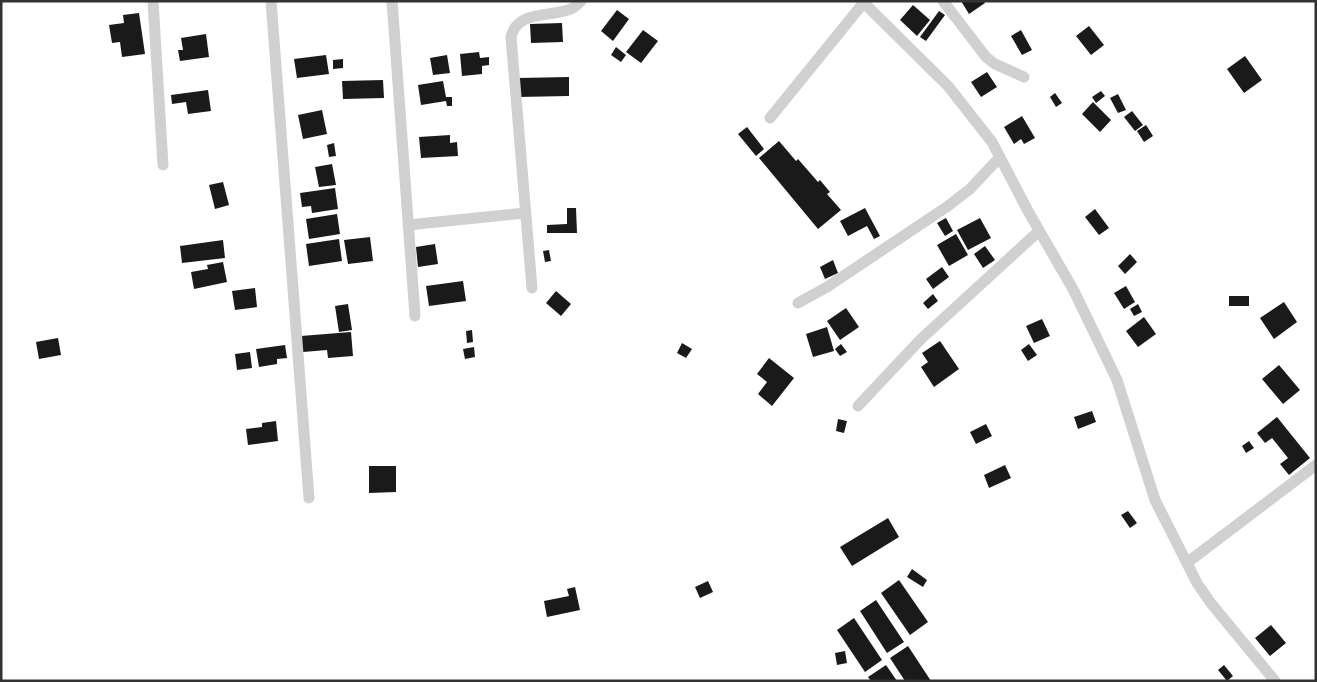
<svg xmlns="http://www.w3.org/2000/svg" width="1317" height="682" font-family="Overpass,sans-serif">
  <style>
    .building { fill: #1a1a1a }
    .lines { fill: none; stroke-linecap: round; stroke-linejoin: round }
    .minor { stroke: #d0d0d0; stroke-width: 11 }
  </style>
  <rect width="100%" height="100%" fill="#fff"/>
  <path class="building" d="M961 1H984L985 3 969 14Z
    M913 5 930 20 917 36 900 20Z
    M617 10 629 19 613 41 601 31Z
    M939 11 945 15 926 41 920 37Z
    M139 13 145 54 122 57 120 42 112 43 109 25 124 23 123 15Z
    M562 23 563 42 531 43 530 24Z
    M1089 26 1104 45 1091 55 1076 36Z
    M643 30 658 41 641 63 626 52Z
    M1021 30 1032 50 1022 55 1011 36Z
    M206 34 209 57 180 61 178 50H183L181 38Z
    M616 47 626 55 621 62 611 55Z
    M479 52 480 58 489 57V65L482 66V74L462 76 460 54Z
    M326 55 329 74 297 78 294 59Z
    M447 55 450 73 433 75 430 58Z
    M1245 56 1262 80 1244 93 1227 69Z
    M343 59V68L333 69V60Z
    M987 72 997 87 981 97 971 82Z
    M569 77V96L518 97V78Z
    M383 80 384 98 343 99 342 81Z
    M443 81 446 97H452V106H447L446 101 421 105 418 85Z
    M208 90 211 111 188 114 186 102 172 104 171 95Z
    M1101 91 1105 96 1096 103 1092 97Z
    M1055 93 1062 103 1056 107 1050 97Z
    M1118 94 1126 110 1118 113 1110 98Z
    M1093 102 1111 120 1100 132 1082 114Z
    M322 110 327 134 303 139 298 115Z
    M1132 111 1143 125 1135 131 1124 117Z
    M1022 116 1035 138 1024 144 1021 139 1014 144 1004 127Z
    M1146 125 1153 136 1144 142 1137 131Z
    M747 127 764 149 756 156 738 134Z
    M450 135V143L457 142 458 156 421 158 419 137Z
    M779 141 796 161 798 159 818 182 820 180 830 192 827 194 841 210 818 229 759 158Z
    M334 143 336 156 329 157 327 145Z
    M332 164 336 185 319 187 315 167Z
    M223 182 229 205 215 209 209 185Z
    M335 188 338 209 312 213 311 206 302 207 300 193Z
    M567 208H576L577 233H547V225L567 224Z
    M865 208 880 236 874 239 867 226 848 236 840 221Z
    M1095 209 1109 228 1099 235 1085 217Z
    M337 214 340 234 309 239 306 219Z
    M946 218 953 231 945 236 937 223Z
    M980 218 991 238 968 250 957 230Z
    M956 234 968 255 949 266 937 245Z
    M370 237 373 261 348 264 344 240Z
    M339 239 342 261 309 266 306 244Z
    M223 240 225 258 182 263 180 246Z
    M435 244 438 264 418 267 416 247Z
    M985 246 995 260 983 268 974 254Z
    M549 250 551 261 545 262 543 251Z
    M1130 254 1137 262 1125 274 1118 266Z
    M833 260 838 273 825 279 820 267Z
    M223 262 227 282 194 289 191 272 208 269 207 265Z
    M942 267 949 277 933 289 926 279Z
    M463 281 466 301 429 306 426 286Z
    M1126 286 1135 302 1124 309 1114 293Z
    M255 288 257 307 235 310 232 291Z
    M556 291 571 304 561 316 546 303Z
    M933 294 938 301 928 309 923 303Z
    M1229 296H1249V306H1229Z
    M1284 302 1297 322 1274 339 1260 318Z
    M348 304 352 330 339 332 335 306Z
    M1138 304 1142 312 1134 316 1130 309Z
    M846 308 859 327 840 340 827 321Z
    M1144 317 1156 334 1138 347 1126 331Z
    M1042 319 1050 336 1034 343 1026 326Z
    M827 327 834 351 813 357 806 334Z
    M472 330 473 342 467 343 466 331Z
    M351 332 353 356 328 358 327 350 303 352 301 336Z
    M58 338 61 355 39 359 36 342Z
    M940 341 959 369 934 387 921 367 928 362 922 353Z
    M682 343 692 349 686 358 677 353Z
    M841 344 847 352 840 356 835 349Z
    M1029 344 1037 355 1028 361 1021 350Z
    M285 345 287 358 277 359V364L259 367 256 349Z
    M474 347 475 357 465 359 463 349Z
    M250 352 252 368 237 370 235 354Z
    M769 358 794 378 772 406 758 394 767 382 757 374Z
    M1279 365 1300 390 1283 404 1262 379Z
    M1092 411 1096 422 1078 429 1074 417Z
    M1277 417 1310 458 1289 475 1280 464 1288 458 1272 438 1265 443 1257 433Z
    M838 419 847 421 844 433 836 431Z
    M276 421 278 441 248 445 246 429 262 427V423Z
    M986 424 992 436 976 444 970 432Z
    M1249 441 1254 448 1246 453 1242 446Z
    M1005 465 1011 478 989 488 984 475Z
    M369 466H396V492L369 493Z
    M1128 511 1137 523 1130 528 1121 515Z
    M888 518 899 537 852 566 840 547Z
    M912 569 927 580 923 587 907 577Z
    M899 580 928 622 910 635 881 593Z
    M708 581 713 592 700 598 695 587Z
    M575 587 580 610 547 617 544 601 569 596 567 589Z
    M876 600 904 642 887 653 860 611Z
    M854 618 882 660 865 672 837 630Z
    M1271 625 1286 643 1270 656 1255 638Z
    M908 646 931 681H905L890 658Z
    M845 651 847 663 837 665 835 653Z
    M886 665 897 681H871L868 677Z
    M1224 665 1233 676 1227 681 1218 670Z"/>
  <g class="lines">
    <path class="minor" d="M153 1 163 165
      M271 1 309 498
      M392 1 415 316
      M862 1 948 86 992 142 1028 211 1074 291 1117 380 1155 500 1197 583 1210 602 1275 681
      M943 1 986 57 995 64 1024 77
      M770 118 865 1
      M408 225 525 213
      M532 288 511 37C517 11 547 17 568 10 573 9 577 5 581 1
      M798 303 827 287 948 206 970 189 1000 157
      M858 406 921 339 1039 231
      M1188 562 1316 465"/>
  </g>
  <rect width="1317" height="682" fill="none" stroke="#333333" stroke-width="5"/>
</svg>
